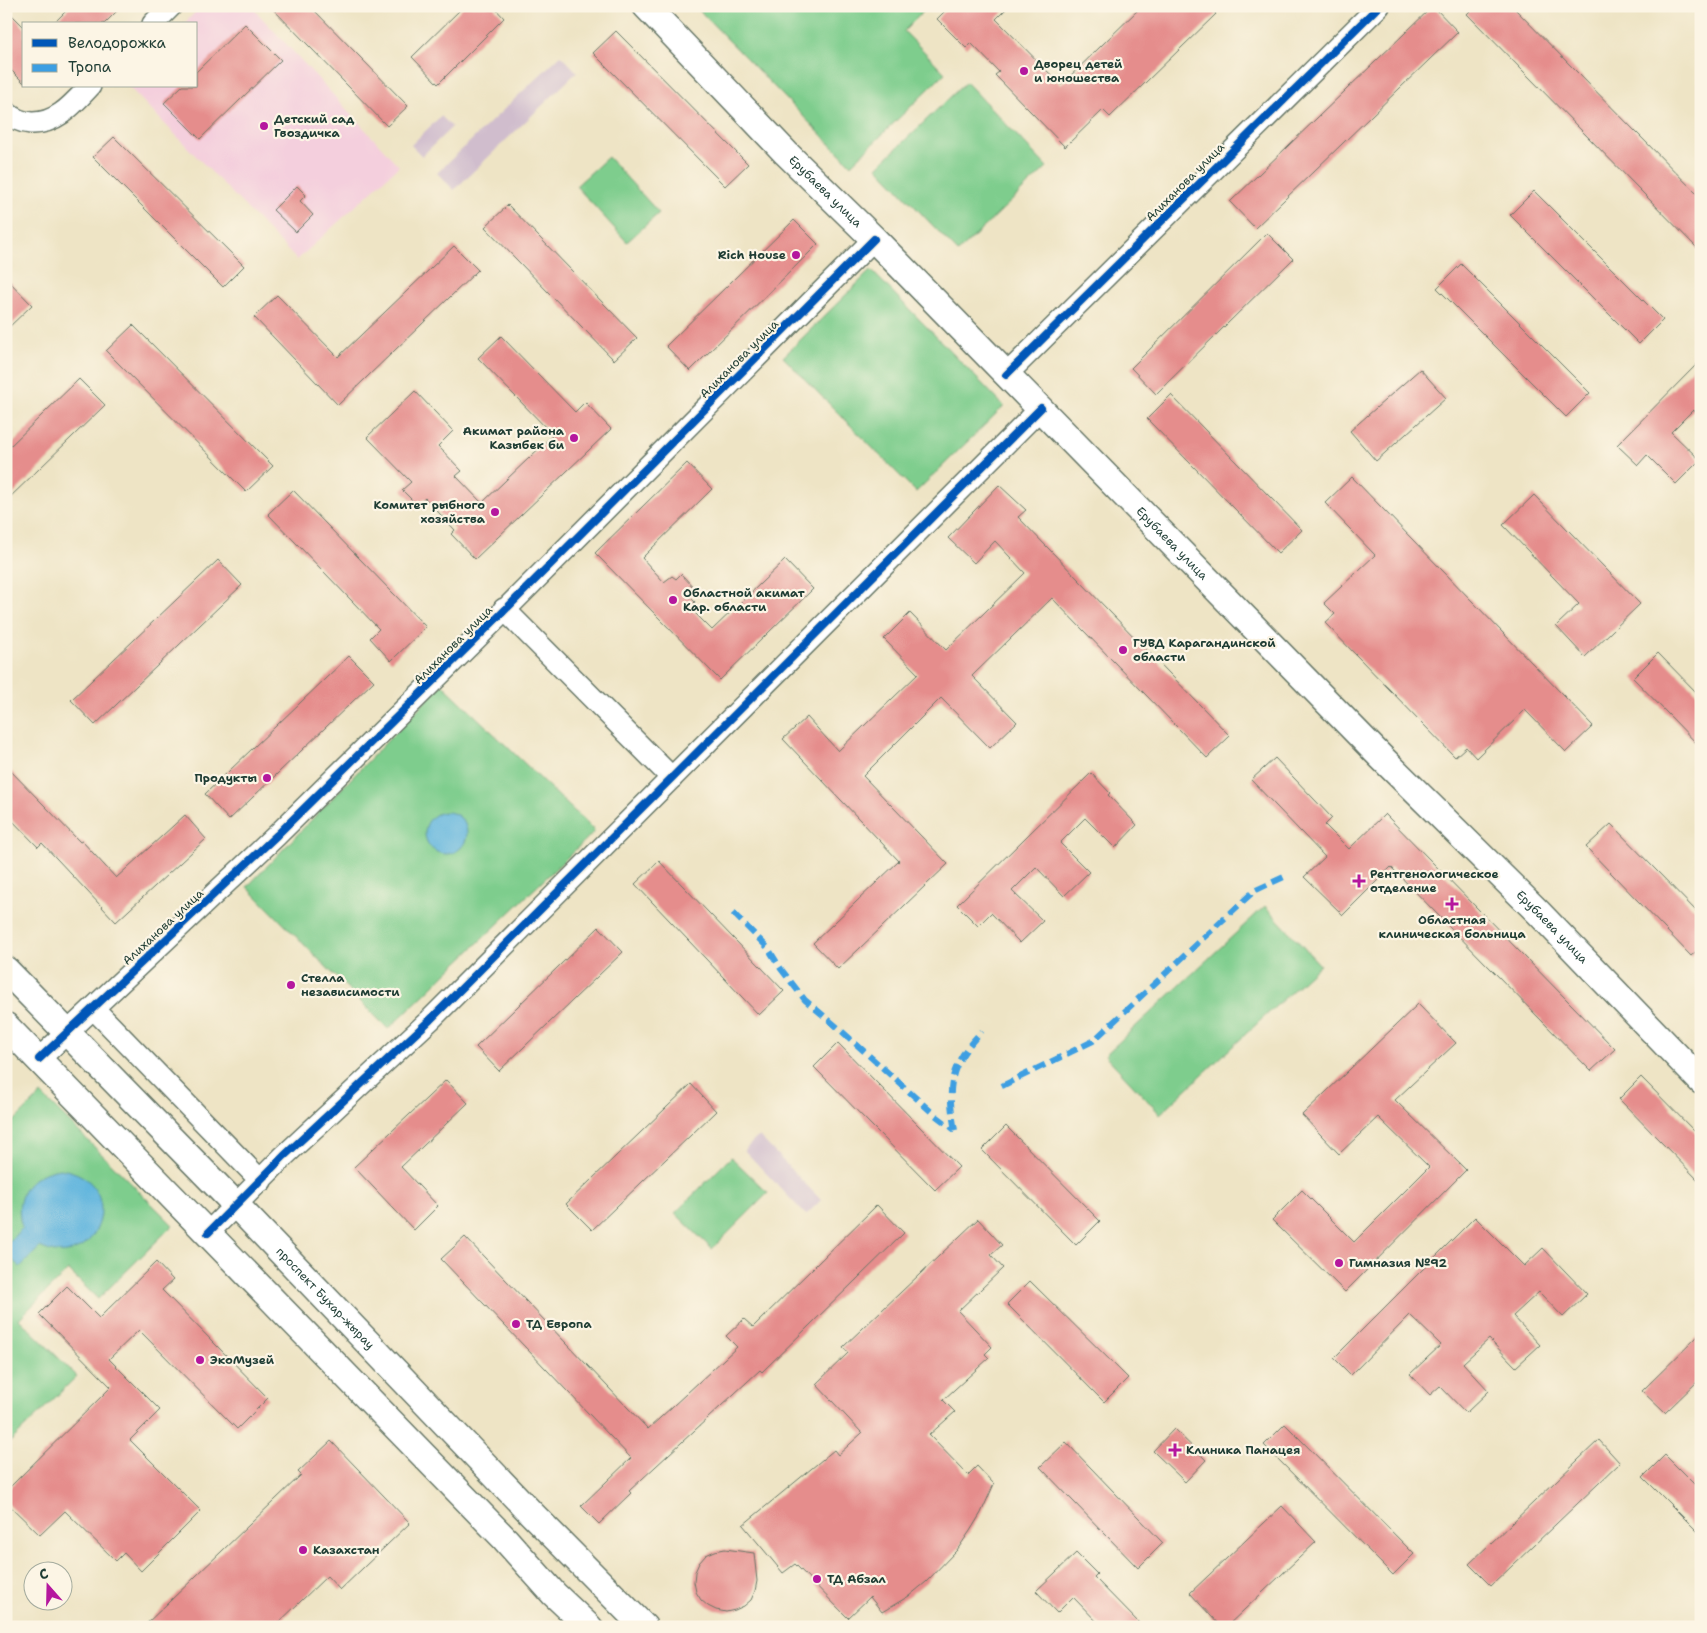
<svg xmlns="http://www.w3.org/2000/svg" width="1707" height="1633" font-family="'Shantell Sans',sans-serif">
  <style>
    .built { fill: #f4cfdd }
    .industrial { fill: #d0bdcd }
    .green { fill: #7ecd8d; stroke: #4e8560 }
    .water { fill: #62b6de; stroke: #407a89 }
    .building { fill: #e58d8c }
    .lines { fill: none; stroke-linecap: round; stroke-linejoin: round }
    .minor-casing { stroke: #677767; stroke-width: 24 }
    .major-casing { stroke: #677767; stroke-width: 29 }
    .minor { stroke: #fff; stroke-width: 21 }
    .major { stroke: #fff; stroke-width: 26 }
    .quiet { stroke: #3c9ee2; stroke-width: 6; stroke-dasharray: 12 6; stroke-linecap: butt }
    .cycleway-casing { stroke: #fcf5e5; stroke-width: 11 }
    .cycleway { stroke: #0057b8; stroke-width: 8 }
    .poi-dot { fill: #b5179e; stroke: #fcf5e5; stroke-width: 2 }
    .labels { text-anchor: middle; stroke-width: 4.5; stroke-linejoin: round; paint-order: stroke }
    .poi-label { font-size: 12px; font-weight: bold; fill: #1f3d34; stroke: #fcf5e5; text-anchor: start }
    .street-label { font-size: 12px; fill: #1f3d34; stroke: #fcf5e5 }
  </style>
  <rect width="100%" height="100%" fill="#fcf5e5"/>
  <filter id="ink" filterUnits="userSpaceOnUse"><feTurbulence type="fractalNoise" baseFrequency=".02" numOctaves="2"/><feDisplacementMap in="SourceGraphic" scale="10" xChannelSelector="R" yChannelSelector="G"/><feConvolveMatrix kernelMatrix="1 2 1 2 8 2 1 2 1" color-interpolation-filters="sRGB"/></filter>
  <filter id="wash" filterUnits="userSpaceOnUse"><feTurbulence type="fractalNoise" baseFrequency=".0096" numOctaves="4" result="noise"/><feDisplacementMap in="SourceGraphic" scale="20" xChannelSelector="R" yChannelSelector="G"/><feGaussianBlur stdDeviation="1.12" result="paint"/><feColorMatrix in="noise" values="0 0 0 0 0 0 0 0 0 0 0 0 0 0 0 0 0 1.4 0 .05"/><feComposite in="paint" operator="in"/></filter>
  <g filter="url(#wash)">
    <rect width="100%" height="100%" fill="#eee4c5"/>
    <path class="built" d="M201 6H251L399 166 297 260 128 86H196V24H184Z"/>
    <path class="industrial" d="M561 55 577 72 454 190 437 173Z
      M441 116 452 127 422 156 411 145Z
      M759 1136 821 1200 806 1215 744 1150Z"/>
    <path class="green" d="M695 6H929L904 31 945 73 851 165Z
      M966 82 1047 167 958 252 877 167Z
      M608 157 659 213 627 242 576 186Z
      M871 270 1004 406 916 492 783 357Z
      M442 684 595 831 388 1029 247 887Z
      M1265 906 1320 965 1160 1114 1105 1055Z
      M41 1094 173 1225 98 1299 68 1270 19 1319 77 1376 6 1446V1129Z
      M731 1157 768 1193 712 1249 675 1213Z"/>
    <path class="water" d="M425 833a21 21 0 1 1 42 0a21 21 0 1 1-42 0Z
      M60 1169C132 1179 99 1276 40 1247L20 1267 6 1254V1245L22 1228C13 1197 27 1174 60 1169Z"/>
    <g id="blocks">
      <path class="building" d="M71 6H122L104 24H53Z
        M270 6H310L408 106 387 126Z
        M464 6H493L504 18 438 84 412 57Z
        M950 6H1009L996 19 1061 85 1142 6H1209L1216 14 1110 117 1103 110 1065 147 995 75 999 72 971 43 966 48 937 19Z
        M1433 6 1458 32 1255 228 1230 202Z
        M1475 6H1512L1701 198V252L1467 14Z
        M6 9 24 27V83L6 65Z
        M245 24 281 60 200 139 164 103 182 86H196V72Z
        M616 31 748 164 725 186 593 53Z
        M114 137 244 266 223 287 93 157Z
        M297 186 306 195 300 201 313 215 296 232 273 210Z
        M1534 191 1663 320 1639 344 1510 215Z
        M508 205 637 338 614 360 485 227Z
        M794 220 818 244 690 371 666 346Z
        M1267 233 1293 259 1156 394 1131 368Z
        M454 246 478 270 338 405 254 317 277 295 338 357Z
        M1461 264 1590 393 1566 417 1437 288Z
        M6 278 32 305 6 330Z
        M133 325 273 466 246 492 106 351Z
        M501 336 575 412 585 402 611 429 475 559 451 534 455 530 425 498 417 505 402 490 411 482 367 437 415 391 453 431 438 446 462 471 456 476 482 503 553 435 478 358Z
        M1701 360V417L1693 410 1671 432 1700 460 1676 484 1647 455 1638 465 1617 445Z
        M1420 369 1446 398 1376 461 1350 431Z
        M79 379 105 405 6 501V450Z
        M1171 395 1302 530 1278 553 1147 419Z
        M687 463 712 489 642 558 664 582 672 576 676 579 681 574 697 591 690 597 695 602 690 608 712 630 785 560 813 589 720 680 595 553Z
        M1352 477 1593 726 1566 752 1525 710 1476 758 1466 747 1455 757 1325 623 1335 614 1324 603 1375 555 1325 503Z
        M999 485 1026 510 1018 517 1230 736 1207 758 1052 598 972 676 1017 722 990 748 941 698 863 776 948 864 838 969 813 943 899 861 783 739 807 717 838 751 918 674 884 639 910 613 946 650 1025 573 995 541 974 563 948 538Z
        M293 490 426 627 391 661 370 638 379 629 268 514Z
        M1534 495 1640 604 1585 657 1556 626 1579 604 1503 525Z
        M218 560 242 585 95 725 71 700Z
        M1658 653 1701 697V748L1633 678Z
        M349 656 374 681 229 820 205 794Z
        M1275 758 1332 818 1325 825 1349 849 1385 814 1615 1049 1591 1071 1391 867 1343 915 1304 877 1325 857 1251 780Z
        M6 766 80 842 82 841 116 878 185 815 206 839 116 922 42 843 38 847 6 814Z
        M1091 773 1110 793 1108 795 1137 825 1115 848 1085 818 1060 843 1089 872 1064 896 1036 867 1012 891 1043 921 1020 943 991 913 978 926 957 905Z
        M1611 824 1701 916V947L1691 956 1586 847Z
        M659 861 784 991 759 1015 635 884Z
        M599 927 623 952 499 1071 476 1047Z
        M1418 1004 1456 1043 1395 1100 1466 1170 1345 1292 1272 1220 1302 1190 1354 1242 1429 1167 1378 1117 1339 1154 1302 1115Z
        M838 1043 959 1167 935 1190 814 1067Z
        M1641 1077 1701 1138V1183L1619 1099Z
        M446 1080 468 1103 401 1167 438 1206 414 1230 354 1167Z
        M691 1084 716 1111 592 1230 566 1204Z
        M1006 1126 1100 1221 1076 1245 982 1150Z
        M877 1205 904 1233 762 1372 760 1370 629 1491 631 1493 599 1524 581 1506 631 1458 441 1259 465 1237 648 1429 737 1347 726 1336 744 1319 753 1327Z
        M1475 1217 1524 1266 1543 1248 1587 1294 1563 1317 1539 1292 1513 1316 1540 1345 1516 1367 1489 1339 1463 1363 1489 1391 1466 1413 1440 1386 1430 1395 1410 1374 1441 1345 1410 1315 1351 1375 1334 1358Z
        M978 1219 1002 1245 991 1255 1003 1268 958 1311 992 1347 985 1354 989 1358 943 1400 955 1412 929 1435 968 1475 977 1466 994 1484 981 1513 970 1531 957 1550 926 1582 909 1596 882 1612 870 1597 848 1618 795 1564 783 1573 743 1525 834 1450 838 1455 862 1433 816 1384 848 1353 843 1347Z
        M156 1262 173 1280 162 1290 268 1398 237 1429 139 1330 109 1359 160 1410 130 1440 201 1511 141 1571 124 1553 116 1561 65 1511 40 1535 6 1502V1491L111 1387 39 1314 67 1286 99 1318Z
        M1030 1281 1128 1378 1104 1402 1007 1304Z
        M1701 1333V1378L1665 1413 1642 1391Z
        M1285 1424 1414 1554 1393 1575 1264 1445Z
        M1174 1429 1206 1460 1185 1482 1153 1451Z
        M1599 1440 1620 1463 1491 1586 1469 1564Z
        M331 1441 410 1523 340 1590 327 1576 274 1627H143L301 1475 298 1472Z
        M1066 1442 1163 1543 1138 1568 1040 1467Z
        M1665 1455 1701 1491V1535L1643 1477Z
        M1282 1506 1316 1542 1226 1627H1221L1190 1593Z
        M725 1549 754 1553 757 1581 755 1591 751 1600 744 1606 735 1610 726 1612 716 1610 708 1606 701 1600 696 1592 694 1582 695 1572 699 1563 706 1555 715 1551Z
        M1076 1553 1097 1574 1094 1577 1143 1627H1102L1073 1597 1057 1613 1036 1591Z"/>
    </g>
  </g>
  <g filter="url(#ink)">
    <use href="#blocks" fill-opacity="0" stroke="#677767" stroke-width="1"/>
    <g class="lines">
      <g class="minor-casing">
        <path id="minor" d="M153 24 171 6
          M6 112C13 119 21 122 31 123 57 124 73 104 90 86
          M1006 375 1379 6
          M504 609 672 778
          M93 1008 261 1181
          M39 1059 277 835 495 620 874 239
          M208 1233 284 1156 430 1020 1041 408"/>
      </g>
      <g class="major-casing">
        <g id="major">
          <path id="s1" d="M646 6 786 153 874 239 1381 757 1538 912 1701 1081"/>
          <path id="s2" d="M6 970 236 1205 531 1513 644 1627"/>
          <path d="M6 1026 505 1539 554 1594 589 1627"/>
        </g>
      </g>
      <use href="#minor" class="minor"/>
      <use href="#major" class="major"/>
      <path class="quiet" d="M733 913 768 948 781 969 805 1000 836 1026 935 1115 955 1130
        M1002 1086 1093 1041 1254 891 1286 876
        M955 1130C946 1086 950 1064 982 1031"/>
      <g class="cycleway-casing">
        <path id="cycleway" d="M1006 375 1379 6
          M39 1059 277 835 495 620 874 239
          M208 1233 284 1156 430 1020 1041 408"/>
      </g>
      <use href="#cycleway" class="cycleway"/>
    </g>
  </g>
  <g class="poi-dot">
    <circle cx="1024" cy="71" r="5"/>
    <circle cx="264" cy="126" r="5"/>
    <circle cx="796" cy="255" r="5"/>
    <circle cx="574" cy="438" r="5"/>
    <circle cx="495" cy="512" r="5"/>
    <circle cx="673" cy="600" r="5"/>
    <circle cx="1123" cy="650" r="5"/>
    <circle cx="267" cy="778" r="5"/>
    <path d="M1356.5 873.5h5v5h5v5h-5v5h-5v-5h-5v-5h5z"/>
    <path d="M1449.5 896.5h5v5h5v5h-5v5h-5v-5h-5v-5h5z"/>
    <circle cx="291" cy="985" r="5"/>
    <circle cx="1339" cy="1263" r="5"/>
    <circle cx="516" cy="1324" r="5"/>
    <circle cx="200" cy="1360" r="5"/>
    <path d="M1172.5 1442.5h5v5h5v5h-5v5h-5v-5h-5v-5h5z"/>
    <circle cx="303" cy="1550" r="5"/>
    <circle cx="817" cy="1579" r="5"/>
  </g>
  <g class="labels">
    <g class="poi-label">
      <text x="1034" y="68">Дворец детей<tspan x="1034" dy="14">и юношества</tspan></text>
      <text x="274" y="123">Детский сад<tspan x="274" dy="14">Гвоздичка</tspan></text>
      <text x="786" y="259" text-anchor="end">Rich House</text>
      <text x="564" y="435" text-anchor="end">Акимат района<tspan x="564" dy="14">Казыбек би</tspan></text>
      <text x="485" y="509" text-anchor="end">Комитет рыбного<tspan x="485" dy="14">хозяйства</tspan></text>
      <text x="683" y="597">Областной акимат<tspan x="683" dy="14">Кар. области</tspan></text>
      <text x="1133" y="647">ГУВД Карагандинской<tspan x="1133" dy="14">области</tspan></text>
      <text x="257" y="782" text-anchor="end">Продукты</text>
      <text x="1370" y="878">Рентгенологическое<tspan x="1370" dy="14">отделение</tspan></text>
      <text x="1452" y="924" text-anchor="middle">Областная<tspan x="1452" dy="14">клиническая больница</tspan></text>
      <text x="301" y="982">Стелла<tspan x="301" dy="14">независимости</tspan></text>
      <text x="1349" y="1267">Гимназия №92</text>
      <text x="526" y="1328">ТД Европа</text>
      <text x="210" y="1364">ЭкоМузей</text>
      <text x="1186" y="1454">Клиника Панацея</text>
      <text x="313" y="1554">Казахстан</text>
      <text x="827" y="1583">ТД Абзал</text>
    </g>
    <g class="street-label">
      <text transform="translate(1185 182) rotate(-45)" y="4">Алиханова улица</text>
      <text dy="4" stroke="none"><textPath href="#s1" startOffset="258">Ерубаева улица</textPath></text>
      <text transform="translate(739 359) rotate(-45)" y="4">Алиханова улица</text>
      <text dy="4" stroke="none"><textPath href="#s1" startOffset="752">Ерубаева улица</textPath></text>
      <text transform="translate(453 645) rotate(-45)" y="4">Алиханова улица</text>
      <text transform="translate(163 927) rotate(-43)" y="4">Алиханова улица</text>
      <text dy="4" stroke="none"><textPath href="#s1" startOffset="1292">Ерубаева улица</textPath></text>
      <text dy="4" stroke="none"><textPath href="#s2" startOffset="458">проспект Бухар-жырау</textPath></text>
    </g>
  </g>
  <rect width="1707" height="1633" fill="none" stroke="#fcf5e5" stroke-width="25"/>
  <rect x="22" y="22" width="175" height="65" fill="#fcf5e5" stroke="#a4ab9e"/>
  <rect x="32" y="39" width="25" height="8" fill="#0057b8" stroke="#a4ab9e"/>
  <text x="68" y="48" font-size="15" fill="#1f3d34">Велодорожка</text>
  <rect x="32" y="64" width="25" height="8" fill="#3c9ee2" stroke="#a4ab9e"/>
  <text x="68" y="72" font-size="15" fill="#1f3d34">Тропа</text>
  <g transform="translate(48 1586) rotate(340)"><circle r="24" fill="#fcf5e5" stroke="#a4ab9e"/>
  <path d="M0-4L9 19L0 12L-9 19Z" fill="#b5179e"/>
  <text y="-8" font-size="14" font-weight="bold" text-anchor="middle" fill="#1f3d34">С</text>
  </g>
</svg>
